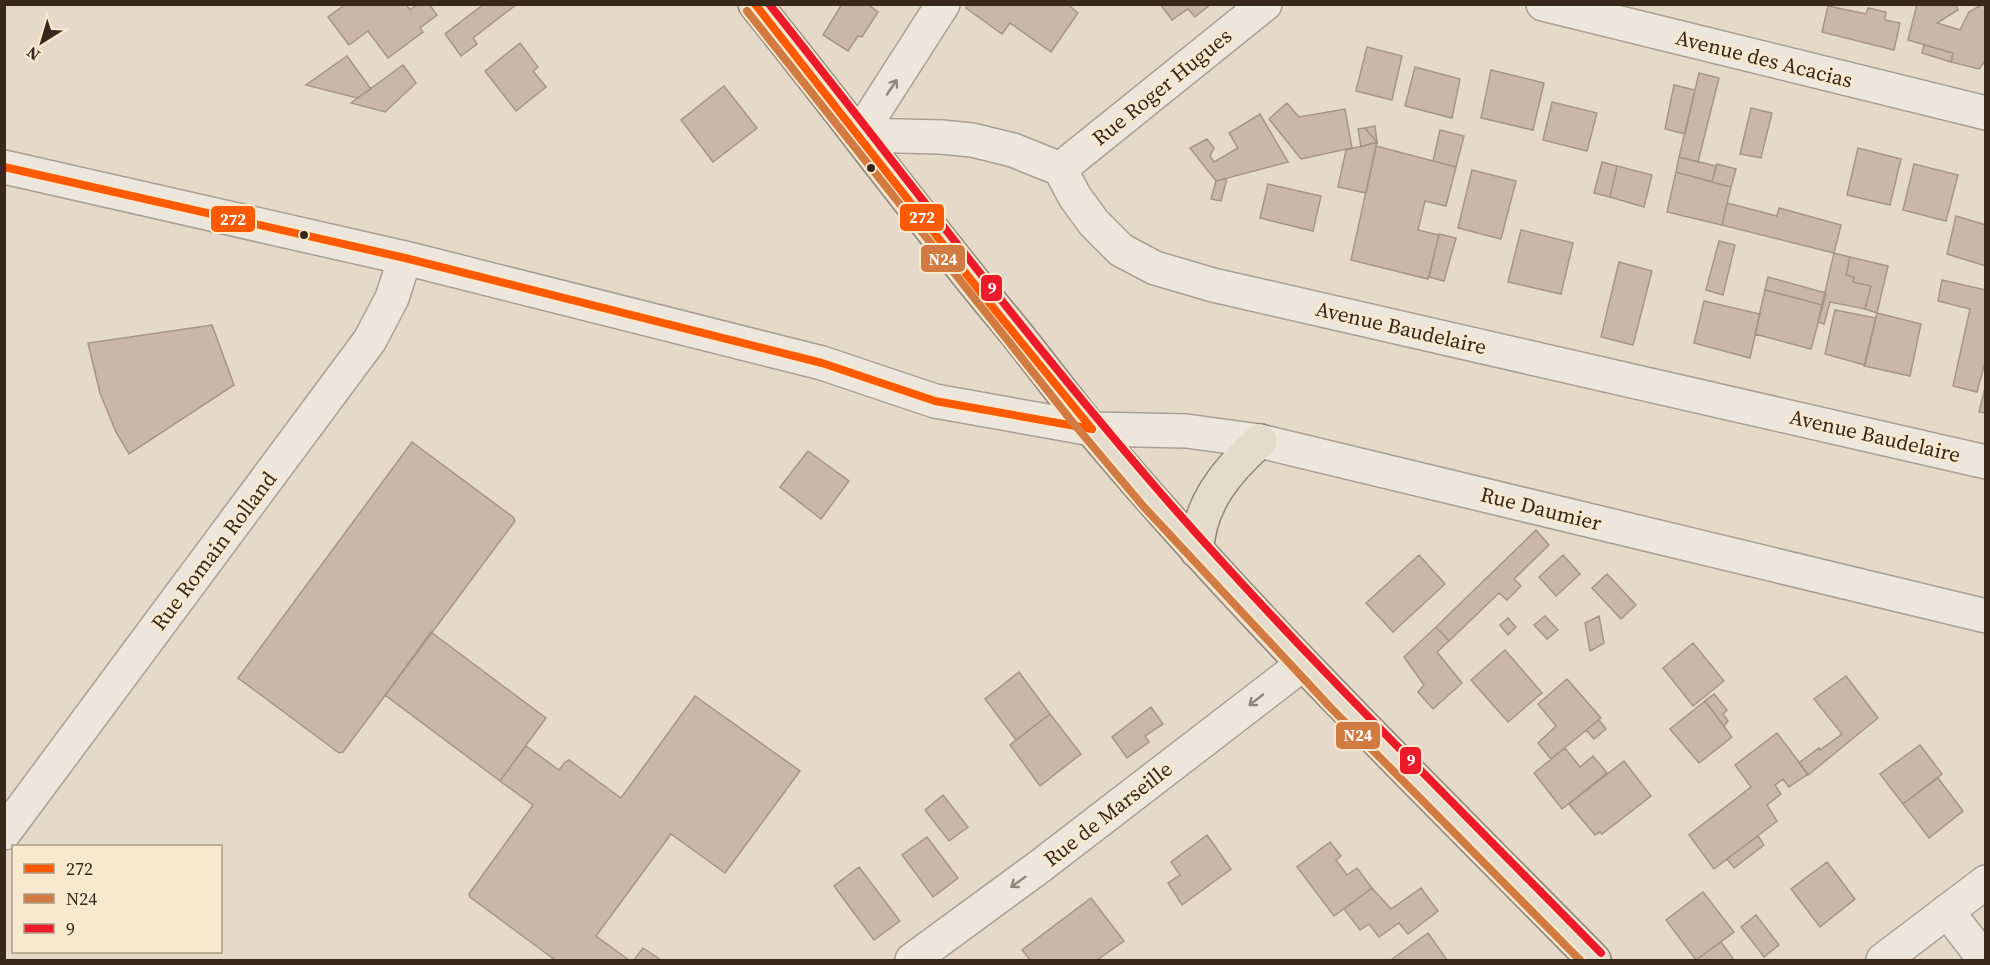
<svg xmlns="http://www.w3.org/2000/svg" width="1990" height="965" font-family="'Source Serif 4',serif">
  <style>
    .building { fill: #c9b8aa; stroke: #a59589; stroke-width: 1.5 }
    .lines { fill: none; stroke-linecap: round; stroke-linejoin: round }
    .minor-casing { stroke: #aa9f94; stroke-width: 36 }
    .major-casing { stroke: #8f857a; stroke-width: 36 }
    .minor { stroke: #ede6dc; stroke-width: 33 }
    .major { stroke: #e4dbcd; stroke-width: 33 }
    .bus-1-casing { stroke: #f7e8ce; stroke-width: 12 }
    .bus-2-casing { stroke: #f7e8ce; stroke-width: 12 }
    .bus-3-casing { stroke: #f7e8ce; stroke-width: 12 }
    .bus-1 { stroke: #ff5a00; stroke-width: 8 }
    .bus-2 { stroke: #d17a41; stroke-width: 8 }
    .bus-3 { stroke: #ed1a2a; stroke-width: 8 }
    .oneway { stroke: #92867c }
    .bus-dot { fill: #38271b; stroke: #f7e8ce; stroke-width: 2 }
    .labels { text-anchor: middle; stroke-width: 5; stroke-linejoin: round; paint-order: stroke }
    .street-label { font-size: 21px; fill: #38271b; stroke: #f7e8ce }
    .line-badge { stroke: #f7e8ce; stroke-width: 2 }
    .badge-label { font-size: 16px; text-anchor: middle; font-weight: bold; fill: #fff }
  </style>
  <rect width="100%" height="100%" fill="#e5daca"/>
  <path class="building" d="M346 4H406L410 10 417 4H429L437 15 420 28 423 32 388 58 368 31 349 45 328 17Z
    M484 4H517L473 38 477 44 461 56 445 34Z
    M842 4H867L878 12 862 37 858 36 848 51 823 35Z
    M968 4H1067L1078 13 1051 52 1010 23 1002 34 966 8Z
    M1160 4H1211L1195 17 1188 9 1172 20Z
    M1917 4H1956L1958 10 1937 23 1960 30 1969 12 1983 4 1986 8V60L1979 69 1951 62 1953 53 1908 40Z
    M1828 6 1866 14 1868 8 1886 12 1885 20 1900 23 1894 50 1822 32Z
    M520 43 538 67 533 71 546 87 516 111 485 71Z
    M1924 45 1953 53 1951 62 1922 53Z
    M1367 47 1402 56 1392 100 1356 91Z
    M347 56 371 89 357 98 306 85Z
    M403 65 416 83 385 112 351 103Z
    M1415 67 1460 79 1452 118 1405 106Z
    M1491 70 1544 83 1533 130 1481 118Z
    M1699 73 1719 78 1698 162 1679 157Z
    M1674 85 1695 90 1685 134 1665 129Z
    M724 86 757 128 713 162 681 120Z
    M1552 102 1597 113 1587 151 1543 140Z
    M1287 103 1299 117 1345 109 1352 148 1301 159 1269 119Z
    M1751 108 1772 113 1761 158 1740 154Z
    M1260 114 1288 162 1216 181 1190 148 1207 139 1214 148 1210 156 1214 162 1238 148 1229 133Z
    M1375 126 1377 142 1365 128Z
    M1365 128 1377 142 1361 147 1358 129Z
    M1440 130 1464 136 1456 167 1433 161Z
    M1377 142 1366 193 1338 187 1346 150Z
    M1376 146 1456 167 1446 206 1425 201 1418 230 1439 235 1428 279 1351 260Z
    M1858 148 1901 159 1890 205 1847 195Z
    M1679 157 1716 166 1712 182 1676 172Z
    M1602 162 1617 166 1610 197 1594 193Z
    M1717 164 1736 169 1731 187 1712 182Z
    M1914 164 1958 175 1946 221 1903 210Z
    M1617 166 1652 175 1644 207 1610 197Z
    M1472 170 1516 181 1501 239 1458 228Z
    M1676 172 1731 187 1722 225 1667 212Z
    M1227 178 1221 201 1211 199 1216 181Z
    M1268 184 1321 196 1313 231 1260 218Z
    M1727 203 1777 216 1779 208 1841 225 1834 253 1722 225Z
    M1956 216 1986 225V266L1947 254Z
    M1521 230 1573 243 1561 294 1508 282Z
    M1439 234 1456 238 1444 281 1429 277Z
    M1719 241 1735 245 1723 295 1706 290Z
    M1834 253 1850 257 1846 275 1854 277 1853 282 1871 286 1865 309 1830 302 1824 324 1818 322Z
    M1850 257 1888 266 1877 313 1865 309 1871 286 1853 282 1854 277 1846 275Z
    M1619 262 1652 271 1633 345 1601 337Z
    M1768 277 1826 293 1823 305 1765 290Z
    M1942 280 1986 290V359L1977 392 1953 386 1970 309 1938 301Z
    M1765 290 1823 305 1811 349 1755 334Z
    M1704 301 1760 314 1750 358 1694 343Z
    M1835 310 1876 318 1865 365 1825 354Z
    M1877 313 1921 324 1910 376 1864 366Z
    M212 325 234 385 129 454 116 432 100 393 88 343Z
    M1986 384V413L1979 412Z
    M412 442 513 517 515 521 343 752 339 753 238 678Z
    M808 451 849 481 821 519 780 487Z
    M1536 530 1549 545 1514 579 1521 586 1507 600 1499 593 1449 641 1436 627Z
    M1419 555 1445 584 1393 632 1366 603Z
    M1563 555 1580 574 1556 596 1539 577Z
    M1607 574 1636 605 1621 619 1592 588Z
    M1545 616 1558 630 1547 639 1534 625Z
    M1599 616 1604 643 1590 651 1585 623Z
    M1508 618 1516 627 1508 635 1500 625Z
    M1436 627 1449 641 1437 652 1462 683 1433 709 1418 692 1424 685 1404 657Z
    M431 632 546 718 500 781 385 695Z
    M1693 643 1724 681 1693 706 1663 668Z
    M1505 650 1542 693 1508 722 1471 680Z
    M1019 672 1050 714 1016 740 985 699Z
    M1846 676 1878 718 1808 775 1799 763 1819 748 1820 750 1842 734 1814 699Z
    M1567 679 1601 718 1551 759 1538 743 1556 726 1538 704Z
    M1714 694 1727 710 1723 714 1728 721 1724 726 1705 701Z
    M695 696 800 771 725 873 671 834 596 936 629 960H555L470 897 469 894 533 805 500 781 526 746 559 770 565 762 569 760 621 798Z
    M1705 701 1732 737 1699 763 1670 729Z
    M1151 707 1163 724 1145 736 1149 742 1127 758 1112 737Z
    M1050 714 1081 754 1040 786 1010 745Z
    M1599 720 1606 729 1594 739 1586 730Z
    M1777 733 1808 774 1789 787 1783 779 1775 785 1781 794 1767 805 1777 821 1714 869 1689 835 1751 787 1735 765Z
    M1920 745 1942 774 1903 804 1880 774Z
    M1565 748 1580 767 1593 756 1607 773 1562 809 1534 773Z
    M1624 761 1651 796 1602 834 1600 832 1595 835 1569 804Z
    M1938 778 1963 811 1929 838 1903 804Z
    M943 795 968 827 949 841 925 810Z
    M1207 835 1231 869 1182 905 1168 883 1180 875 1171 862Z
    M1758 836 1764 845 1734 868 1727 859Z
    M927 837 958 878 933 897 902 855Z
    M1330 842 1341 856 1336 860 1347 875 1357 868 1372 888 1334 916 1297 867Z
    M1827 862 1855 899 1820 927 1791 889Z
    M859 867 900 921 874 940 834 886Z
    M1372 888 1391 909 1421 888 1438 911 1408 934 1399 923 1379 937 1369 924 1360 930 1344 909Z
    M1703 892 1734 932 1696 960 1666 920Z
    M1091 898 1124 941 1097 960H1030L1022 950Z
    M1756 915 1779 945 1764 957 1741 927Z
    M1428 933 1447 960H1391Z
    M1721 942 1734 960H1696Z
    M643 948 661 960H634Z"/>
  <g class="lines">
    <g class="minor-casing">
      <path id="minor" d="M1543 4 1986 113
        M859 135 941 137 972 140 1013 150 1060 169 1075 197 1094 223 1121 250 1155 268 1213 285 1986 462
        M859 135 943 4
        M4 167 405 258 822 363 935 401 1092 429 1186 431 1260 441 1986 616
        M1060 169 1265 4
        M4 833 370 340 392 298 405 258
        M1947 911 1985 960
        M912 960 1039 867 1303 664
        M1883 960 1986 882"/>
    </g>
    <g class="major-casing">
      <path id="major" d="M755 4C840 109 919 217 1005 320 1035 356 1063 395 1093 431 1249 617 1424 787 1594 960
        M1197 551C1198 505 1227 470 1260 441"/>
    </g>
    <use href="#minor" class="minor"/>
    <use href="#major" class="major"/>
    <g class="bus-1-casing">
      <path id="bus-1" d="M755 4 982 294 1092 429
        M4 167 405 258 822 363 935 401 1092 429"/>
    </g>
    <g class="bus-2-casing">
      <path id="bus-2" d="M747 11 1074 424 1144 507 1331 708 1580 960"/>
    </g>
    <g class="bus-3-casing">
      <path id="bus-3" d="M769 4C898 166 1022 333 1158 490 1298 651 1452 801 1601 953"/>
    </g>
    <use href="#bus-1" class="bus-1"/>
    <use href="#bus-2" class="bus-2"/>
    <use href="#bus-3" class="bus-3"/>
  </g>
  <defs><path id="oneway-shaft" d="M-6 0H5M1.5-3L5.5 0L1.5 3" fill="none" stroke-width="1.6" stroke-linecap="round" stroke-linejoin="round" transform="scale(1.5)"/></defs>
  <g class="oneway">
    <use href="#oneway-shaft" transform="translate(892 87) rotate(-56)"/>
    <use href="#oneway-shaft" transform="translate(1256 700) rotate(142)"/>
    <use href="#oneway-shaft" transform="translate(1018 882) rotate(144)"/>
  </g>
  <g class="bus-dot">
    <circle cx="871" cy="168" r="5"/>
    <circle cx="304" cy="235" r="5"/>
  </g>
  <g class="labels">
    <g class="street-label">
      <text transform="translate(1764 59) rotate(14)" y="7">Avenue des Acacias</text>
      <text transform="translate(1162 87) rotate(-39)" y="7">Rue Roger Hugues</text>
      <text transform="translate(1401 328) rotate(13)" y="7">Avenue Baudelaire</text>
      <text transform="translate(1875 436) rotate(13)" y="7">Avenue Baudelaire</text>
      <text transform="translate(1541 509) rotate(14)" y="7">Rue Daumier</text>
      <text transform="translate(214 551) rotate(-53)" y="7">Rue Romain Rolland</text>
      <text transform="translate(1108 814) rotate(-38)" y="7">Rue de Marseille</text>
    </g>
  </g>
  <g class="line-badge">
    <rect x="899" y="203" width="46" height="29" rx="6" fill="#ff5a00"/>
    <rect x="210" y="205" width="46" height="28" rx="6" fill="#ff5a00"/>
    <rect x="920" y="244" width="46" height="29" rx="6" fill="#d17a41"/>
    <rect x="980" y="274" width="23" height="28" rx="6" fill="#ed1a2a"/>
    <rect x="1335" y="721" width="46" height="29" rx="6" fill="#d17a41"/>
    <rect x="1399" y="746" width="23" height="29" rx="6" fill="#ed1a2a"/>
  </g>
  <g class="badge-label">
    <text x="922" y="223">272</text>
    <text x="233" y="225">272</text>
    <text x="943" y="265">N24</text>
    <text x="992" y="294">9</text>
    <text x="1358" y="741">N24</text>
    <text x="1411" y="766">9</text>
  </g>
  <rect width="1990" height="965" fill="none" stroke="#38271b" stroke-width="12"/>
  <rect x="12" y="845" width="210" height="108" fill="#f7e8ce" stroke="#ab9b86" stroke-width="1.5"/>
  <rect x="24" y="864" width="30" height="9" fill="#ff5a00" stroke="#ab9b86" stroke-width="1.5"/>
  <text x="66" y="875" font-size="18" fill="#38271b">272</text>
  <rect x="24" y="894" width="30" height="9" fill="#d17a41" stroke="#ab9b86" stroke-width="1.5"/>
  <text x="66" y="905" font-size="18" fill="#38271b">N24</text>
  <rect x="24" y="924" width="30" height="9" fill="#ed1a2a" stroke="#ab9b86" stroke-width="1.5"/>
  <text x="66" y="935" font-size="18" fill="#38271b">9</text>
  <g transform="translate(42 42) rotate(217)" stroke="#f7e8ce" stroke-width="4.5" paint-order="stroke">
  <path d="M0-4.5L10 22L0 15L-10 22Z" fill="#38271b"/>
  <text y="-9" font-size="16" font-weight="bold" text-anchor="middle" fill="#38271b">N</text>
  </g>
</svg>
